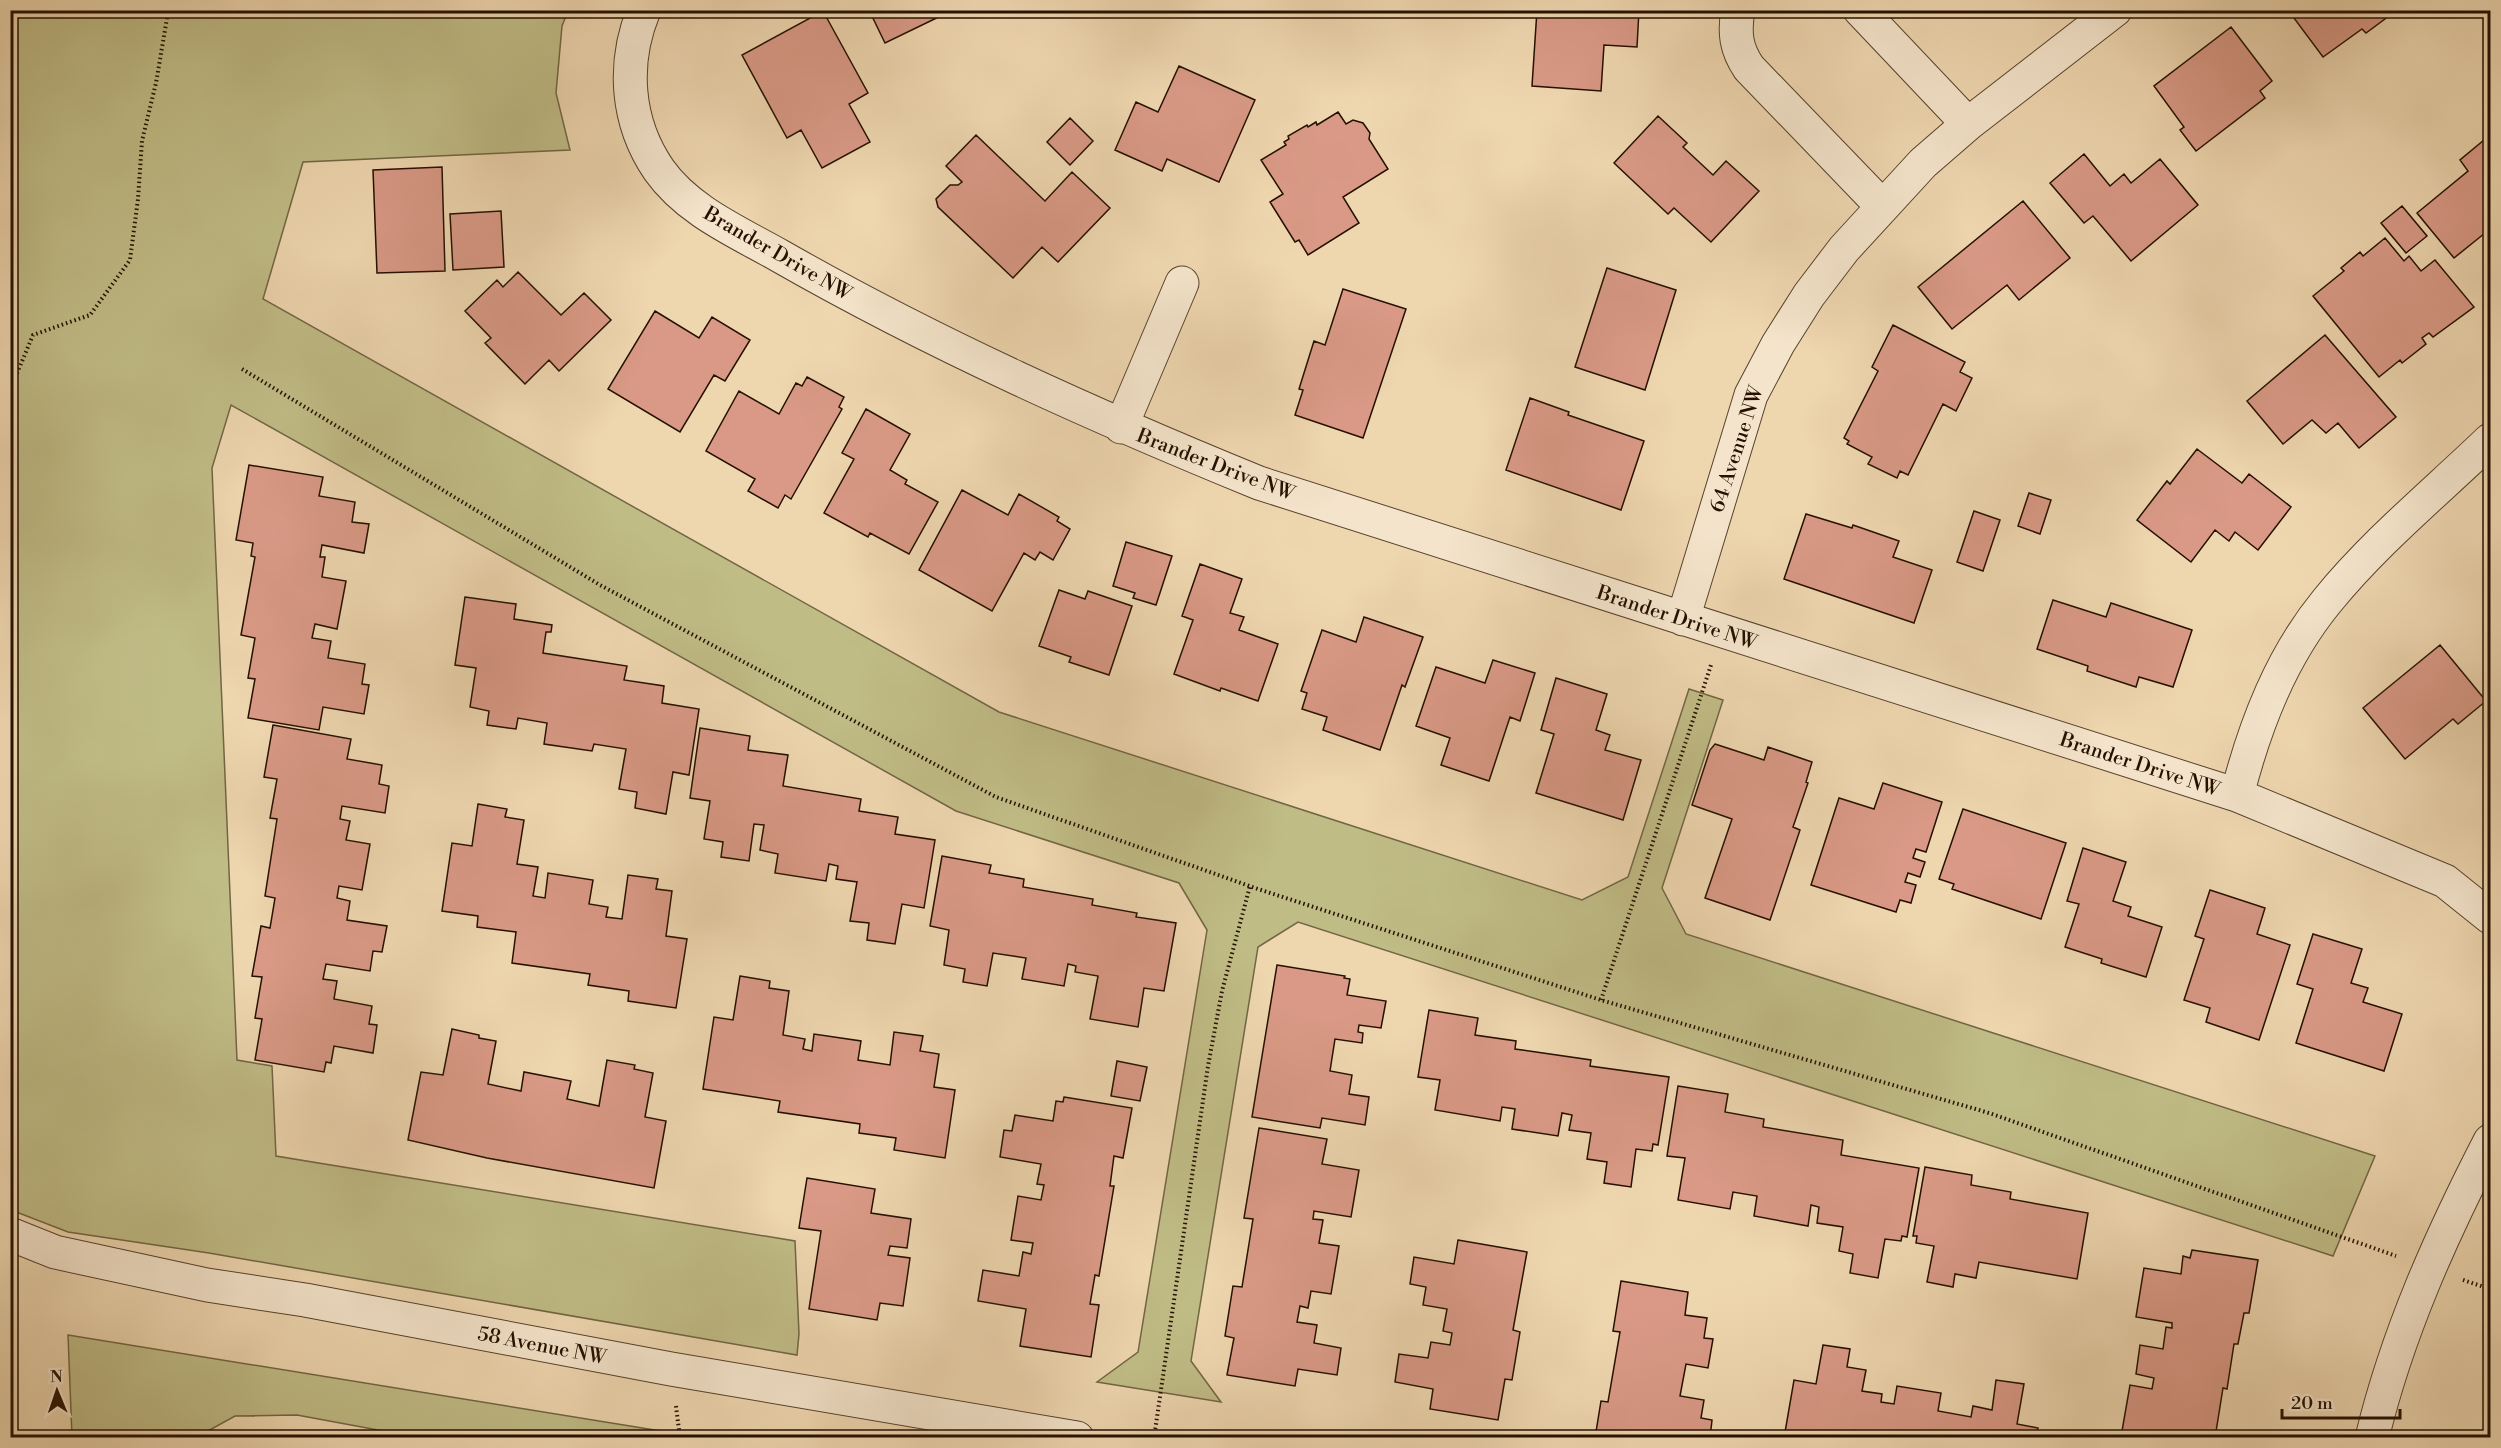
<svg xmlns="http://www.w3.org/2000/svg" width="2501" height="1448" font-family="'Libre Bodoni',serif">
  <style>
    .green { fill: #c0bc86; stroke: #726644; stroke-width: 1.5 }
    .building { fill: #d99986; stroke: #251001; stroke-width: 1.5 }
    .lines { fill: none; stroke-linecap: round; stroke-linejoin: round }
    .minor-casing { stroke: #57422c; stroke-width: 35 }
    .path { stroke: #251001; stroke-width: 4; stroke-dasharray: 1.5 3; stroke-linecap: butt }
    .minor { stroke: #f4e4cb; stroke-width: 33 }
    .labels { text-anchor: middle; stroke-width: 4.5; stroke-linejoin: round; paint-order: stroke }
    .street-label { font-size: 20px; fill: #251001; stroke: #f4e4cb }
  </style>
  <rect width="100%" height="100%" fill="#eed6af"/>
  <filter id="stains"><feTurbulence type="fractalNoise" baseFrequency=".00333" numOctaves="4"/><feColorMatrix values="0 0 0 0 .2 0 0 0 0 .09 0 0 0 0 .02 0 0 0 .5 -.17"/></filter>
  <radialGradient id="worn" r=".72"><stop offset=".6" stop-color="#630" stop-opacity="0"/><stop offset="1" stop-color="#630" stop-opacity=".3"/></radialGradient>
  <path class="green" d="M10 11H568L562 26 556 93 570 150 303 162 263 299 999 712 1582 900 1628 877 1689 689 1723 700 1662 888 1686 934 2375 1156 2333 1256 1298 922 1258 947 1191 1361 1221 1402 1097 1382 1138 1352 1207 930 1179 883 956 811 231 405 212 468 237 1060 272 1066 276 1156 795 1241 799 1334 797 1355 209 1253 68 1232 11 1210Z
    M68 1335 698 1437 421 1438 297 1415 235 1416 197 1437H72Z"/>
  <path class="building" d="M869 10H953L885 43Z
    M1537 10H1639L1637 47 1604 45 1601 91 1532 86Z
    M2288 10H2397L2366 33 2362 29 2323 57Z
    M823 11 868 93 849 104 870 142 822 168 801 130 787 138 742 55Z
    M2231 27 2272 81 2260 91 2265 98 2196 151 2180 130 2184 127 2154 86Z
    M1179 66 1255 100 1219 182 1167 159 1162 171 1115 150 1136 102 1158 112Z
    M1338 112 1346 124 1353 120 1363 123 1370 133 1369 139 1388 169 1343 197 1359 223 1308 255 1299 240 1295 242 1270 202 1283 194 1261 160 1286 145 1284 142 1289 139 1288 136 1307 125 1308 127 1316 122 1317 125Z
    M1658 116 1687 143 1683 147 1713 175 1726 161 1759 191 1711 242 1674 208 1668 214 1614 163Z
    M1070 118 1093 141 1070 165 1047 142Z
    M976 135 1045 201 1072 172 1110 208 1058 262 1042 247 1013 278 938 207 936 199 950 185H958L962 182 946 166Z
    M2490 135V229L2454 258 2417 213 2468 171 2460 160Z
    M2084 154 2110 186 2124 174 2131 183 2160 159 2198 205 2131 261 2093 216 2084 223 2050 183Z
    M442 167 445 271 377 273 373 170Z
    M2023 201 2070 258 2019 300 2007 285 1952 329 1918 287Z
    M2402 206 2427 236 2406 253 2381 223Z
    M501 211 504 267 453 270 450 214Z
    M2385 238 2404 261 2409 256 2421 271 2435 260 2474 307 2433 337 2429 333 2422 338 2426 344 2402 363 2400 360 2379 377 2313 296 2344 271 2341 268 2360 252 2363 256Z
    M1607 268 1676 290 1645 390 1575 367Z
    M518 272 561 315 584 293 611 320 559 371 549 360 525 384 485 343 491 338 465 311 497 280 503 287Z
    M1343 289 1406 309 1363 438 1295 415 1303 390 1299 389 1314 341 1325 345Z
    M655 311 699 338 712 317 750 340 725 381 714 375 680 432 608 389Z
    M1893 325 1965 362 1960 372 1972 378 1956 411 1943 404 1908 475 1900 471 1897 478 1868 464 1872 457 1847 444 1849 441 1844 438 1878 371 1872 367Z
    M2325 335 2396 417 2359 448 2338 423 2326 433 2312 420 2283 444 2247 401Z
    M807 377 844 397 839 407 842 409 791 499 785 495 778 508 748 491 755 479 706 451 739 391 779 414 796 383 802 386Z
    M1530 398 1569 412 1568 415 1644 441 1621 510 1506 470Z
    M866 409 910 434 890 470 907 480 905 484 938 502 909 554 870 533 868 537 824 513 854 459 842 453Z
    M2197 449 2242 483 2249 474 2291 507 2258 550 2235 532 2229 541 2215 530 2191 562 2137 520 2167 481 2170 484Z
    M249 465 323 477 319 496 355 502 352 522 369 524 364 553 322 545 320 557H325L322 577 346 581 337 629 315 624 312 638 331 641 328 658 365 664 362 684 369 685 364 714 323 707 319 730 248 718 255 679 248 678 255 638 241 635 255 557 251 556 253 543 236 540Z
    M962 490 1008 515 1019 494 1059 517 1057 521 1070 529 1053 560 1040 552 1035 560 1024 553 992 611 919 570Z
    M2029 493 2051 500 2040 534 2018 526Z
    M1974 511 2000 520 1983 571 1957 562Z
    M1806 514 1852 528 1853 525 1899 541 1893 557 1932 570 1914 623 1784 579Z
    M1126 542 1172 556 1156 605 1133 598 1135 593 1113 586Z
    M1200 564 1242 579 1230 613 1244 617 1239 630 1278 644 1258 701 1221 688 1220 691 1174 674 1193 620 1182 616Z
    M1059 590 1085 599 1088 591 1132 606 1109 675 1069 662 1071 657 1039 646Z
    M465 597 516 604 514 619 552 625 551 632H546L543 653 627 666 624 680 664 686 662 703 699 709 689 775 673 772 666 814 635 808 637 792 619 789 626 749 594 744 592 751 544 744 547 723 518 718 516 729 487 725 489 711 470 707 476 668 455 665Z
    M2053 600 2106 617 2111 603 2192 630 2173 687 2139 677 2136 687 2087 671 2088 666 2037 649Z
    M1364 617 1423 637 1405 687 1402 685 1380 750 1323 730 1327 717 1302 709 1307 693 1301 691 1322 630 1356 642Z
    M2440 645 2486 701 2458 724 2453 719 2405 759 2363 708Z
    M1493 660 1535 673 1520 721 1510 717 1489 781 1441 765 1450 738 1416 726 1436 667 1485 683Z
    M1556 678 1607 694 1596 730 1610 735 1605 750 1641 760 1623 820 1536 793 1554 734 1541 730Z
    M273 725 351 739 347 759 382 765 379 784 389 786 385 813 342 806 340 819 350 821 346 840 370 844 362 890 339 886 337 898 350 901 347 920 387 926 382 952 373 951 370 971 326 964 323 979 337 981 334 999 372 1006 369 1024 377 1025 373 1053 334 1046 331 1063 326 1062 324 1072 255 1060 262 1019 255 1018 262 977 252 976 261 926 270 928 275 898 265 896 277 819 270 818 277 779 264 777Z
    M700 728 750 736 748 750 788 755 783 786 861 799 859 811 898 817 895 834 935 840 924 908 902 904 895 944 867 940 869 923 850 921 857 882 836 879 838 866 829 864 826 881 775 873 778 854 760 850 764 825 754 824 749 861 721 857 723 842 704 839 710 801 690 798Z
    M1715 744 1764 760 1768 747 1812 762 1806 782 1808 783 1793 827 1800 830 1770 920 1705 898 1732 819 1692 805 1710 750Z
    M1883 783 1942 802 1926 852 1916 849 1913 858 1925 862 1920 877 1908 873 1905 882 1916 885 1911 903 1900 900 1896 912 1811 885 1839 798 1874 809Z
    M478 804 507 809 505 817 524 820 517 864 538 867 533 896 545 898 548 873 593 880 589 904 608 907 606 917 622 919 628 875 658 879 656 889 672 891 666 936 687 939 676 1008 628 1001 629 991 588 985 590 974 512 963 516 932 477 927 478 916 442 911 452 843 472 846Z
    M1963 809 2066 843 2041 919 1952 889 1954 884 1939 879Z
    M2083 848 2126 862 2113 901 2131 907 2128 916 2162 927 2146 977 2101 963 2102 959 2065 947 2079 904 2067 901Z
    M942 856 991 865 989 873 1024 879 1023 887 1093 899 1092 905 1137 913 1136 917 1176 923 1164 991 1144 988 1138 1027 1090 1019 1098 976 1075 972 1076 966 1068 964 1064 986 1022 979 1026 958 993 953 987 986 963 982 965 969 944 965 949 930 930 926Z
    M2210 890 2265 908 2257 934 2290 945 2259 1040 2206 1022 2210 1008 2184 1000 2204 939 2195 936Z
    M2313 934 2362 949 2351 983 2368 988 2363 1002 2402 1014 2384 1071 2296 1043 2313 989 2297 984Z
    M1277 965 1345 976 1344 978 1350 979 1347 995 1386 1001 1381 1028 1359 1025 1358 1032 1363 1033 1362 1043 1335 1039 1330 1071 1352 1075 1349 1094 1369 1097 1365 1125 1322 1118 1320 1128 1252 1117Z
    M740 976 770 981 769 988 789 991 783 1035 805 1039 803 1049 812 1051 814 1034 861 1041 858 1060 890 1065 894 1032 923 1036 920 1051 939 1054 934 1087 955 1090 945 1158 894 1150 896 1138 859 1133 860 1124 778 1112 780 1101 703 1089 714 1017 733 1020Z
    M1429 1010 1478 1018 1475 1035 1516 1041 1515 1049 1591 1060 1590 1066 1669 1077 1658 1145 1653 1144 1652 1151 1636 1149 1631 1187 1604 1183 1607 1162 1587 1159 1591 1133 1569 1130 1572 1115 1562 1113 1558 1136 1512 1129 1515 1109 1502 1107 1500 1121 1435 1110 1440 1080 1418 1077Z
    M452 1029 479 1035V1038L496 1041 488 1084 521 1091 524 1072 571 1081 567 1099 599 1106 607 1060 635 1065 634 1069 653 1073 645 1117 666 1121 654 1188 487 1158 408 1140 421 1072 443 1075Z
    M1117 1061 1147 1067 1140 1101 1111 1096Z
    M1678 1086 1728 1094 1725 1112 1764 1119 1763 1127 1843 1140 1841 1155 1919 1168 1907 1237 1902 1236 1901 1241 1885 1239 1878 1278 1850 1273 1853 1254 1839 1251 1843 1227 1817 1223 1819 1207 1811 1205 1808 1226 1754 1216 1757 1196 1733 1192 1730 1209 1678 1200 1685 1158 1667 1156Z
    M1064 1097 1132 1108 1123 1158 1114 1156 1110 1186H1114L1099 1276 1095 1275 1090 1304 1099 1305 1091 1357 1020 1346 1026 1309 978 1301 983 1270 1019 1276 1023 1252 1031 1254 1033 1243 1011 1240 1018 1196 1041 1200 1044 1185 1037 1184 1041 1164 1000 1157 1004 1130 1012 1131 1015 1115 1053 1121 1056 1101 1063 1102Z
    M1259 1128 1327 1139 1322 1164 1359 1170 1351 1217 1314 1211 1313 1219 1323 1220 1319 1243 1339 1246 1331 1294 1311 1291 1308 1308 1300 1306 1297 1322 1317 1325 1314 1343 1341 1348 1337 1375 1298 1369 1295 1386 1227 1375 1234 1338 1225 1336 1233 1286 1242 1287 1253 1219 1244 1218Z
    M1925 1167 1972 1175 1971 1185 2011 1192 2010 1199 2088 1213 2077 1279 1979 1262 1976 1278 1955 1274 1953 1287 1927 1282 1934 1246 1916 1243 1917 1236H1913Z
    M807 1178 875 1189 871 1213 911 1219 907 1248 890 1246 888 1255 910 1258 903 1306 880 1303 877 1320 809 1309 821 1231 799 1228Z
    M1458 1240 1527 1252 1513 1330 1520 1332 1512 1380 1505 1379 1498 1420 1430 1409 1433 1389 1395 1382 1399 1354 1428 1358 1431 1342 1450 1345 1452 1333 1443 1331 1447 1309 1423 1305 1426 1287 1410 1284 1414 1257 1454 1264Z
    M2192 1250 2258 1260 2249 1313H2244L2238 1344H2234L2227 1389 2223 1388 2215 1438H2144V1435L2122 1431 2130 1385 2152 1389 2154 1378 2136 1374 2140 1345 2163 1349 2166 1327 2172 1328V1323L2136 1317 2144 1268 2181 1274 2183 1256 2190 1258Z
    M1621 1281 1688 1292 1685 1315 1707 1318 1704 1338 1713 1339 1708 1368 1686 1364 1680 1396 1704 1400 1701 1418 1712 1420 1710 1438H1595L1601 1401 1608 1402 1620 1332 1613 1331Z
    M1823 1345 1850 1349 1847 1367 1866 1370 1862 1391 1882 1394 1881 1402 1894 1404 1897 1386 1941 1393 1938 1411 1971 1417 1973 1406 1992 1410 1996 1380 2024 1384 2017 1424 2038 1428 2036 1438H1784L1794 1380 1816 1384Z"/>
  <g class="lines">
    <g class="minor-casing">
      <path id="minor" d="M644 10C622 63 626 122 659 170 688 211 738 232 780 256 934 344 1095 416 1259 483L2237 795 2445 881 2490 917
        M1738 10C1734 33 1736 49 1749 68L1882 206
        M1860 10 1968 124
        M1121 427 1182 283
        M1683 619 1751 395 1778 344 1809 295 1844 249 1923 163 1968 124 2115 10
        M2237 795C2255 725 2281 657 2327 601 2375 542 2436 492 2490 440
        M10 1234 55 1252 207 1285 305 1300 671 1369 1077 1438
        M2372 1438C2397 1334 2441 1236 2490 1141"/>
    </g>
    <path class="path" d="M242 369 600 585 996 797 1258 889 1601 1000 1989 1113 2396 1256
      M10 390 33 335 90 315 130 260 138 199 142 141 156 83 167 18 173 10
      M1601 1000 1711 665
      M2463 1280 2490 1289
      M676 1406 680 1438
      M1154 1438 1208 1066 1222 991 1250 886"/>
    <use href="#minor" class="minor"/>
  </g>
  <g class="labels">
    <g class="street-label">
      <text transform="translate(778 253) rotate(30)" y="7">Brander Drive NW</text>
      <text transform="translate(1736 449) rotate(-72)" y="7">64 Avenue NW</text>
      <text transform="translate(1216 464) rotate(21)" y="7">Brander Drive NW</text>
      <text transform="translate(1677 617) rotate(18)" y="7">Brander Drive NW</text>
      <text transform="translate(2140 764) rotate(18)" y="7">Brander Drive NW</text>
      <text transform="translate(542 1345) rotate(11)" y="7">58 Avenue NW</text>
    </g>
  </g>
  <rect width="2501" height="1448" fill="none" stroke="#eed6af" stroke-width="36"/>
  <rect x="12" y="12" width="2477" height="1424" fill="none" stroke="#251001" stroke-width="3"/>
  <rect x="18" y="18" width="2465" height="1412" fill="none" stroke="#251001" stroke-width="1.5"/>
  <g transform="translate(57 1391) rotate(358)" stroke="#f4e4cb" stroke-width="4.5" paint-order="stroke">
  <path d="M0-4.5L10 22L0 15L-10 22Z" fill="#251001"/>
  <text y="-9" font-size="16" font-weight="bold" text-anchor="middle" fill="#251001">N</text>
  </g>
  <path d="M2282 1409v9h118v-9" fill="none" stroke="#251001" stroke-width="3"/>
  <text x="2291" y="1409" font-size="18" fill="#251001" stroke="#f4e4cb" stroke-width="4.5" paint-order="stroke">20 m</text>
  <rect width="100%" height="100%" filter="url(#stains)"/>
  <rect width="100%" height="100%" fill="url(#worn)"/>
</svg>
